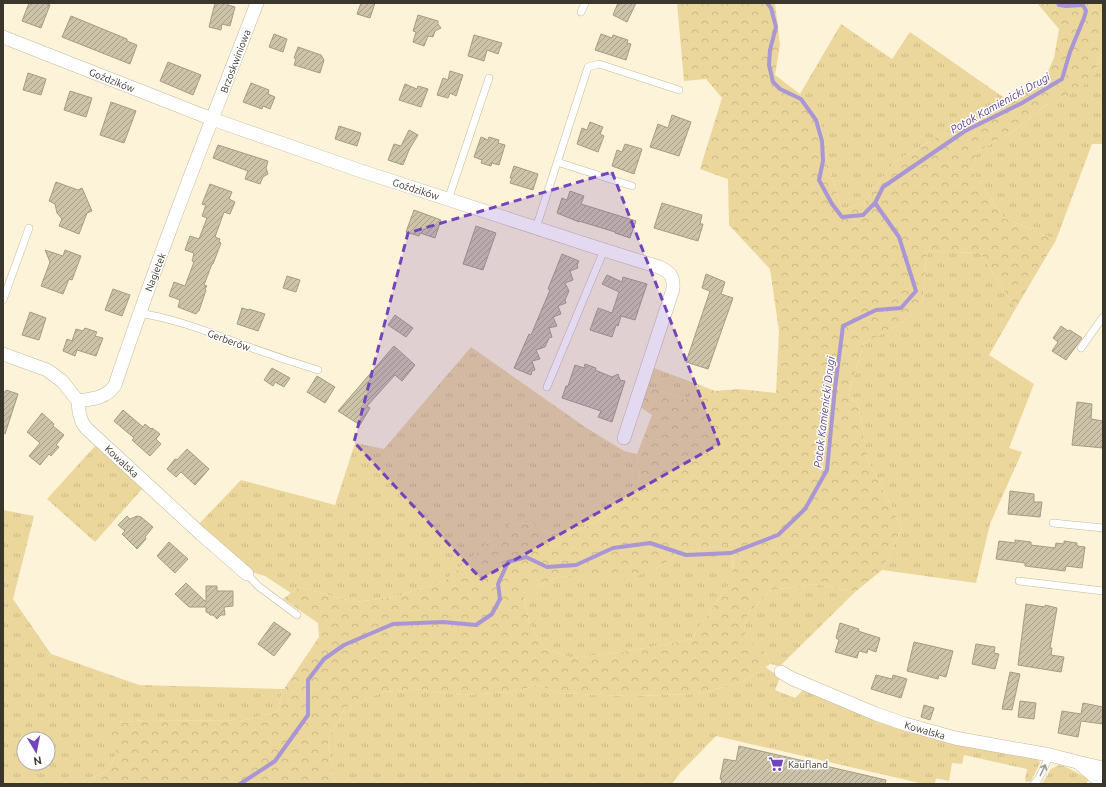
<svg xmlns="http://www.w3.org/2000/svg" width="1106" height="787" font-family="Ubuntu,sans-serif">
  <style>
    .grass { fill: url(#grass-tufts); fill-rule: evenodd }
    .forest { fill: url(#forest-crowns); fill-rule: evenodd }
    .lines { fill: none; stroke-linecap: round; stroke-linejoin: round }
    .stream { stroke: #a996d5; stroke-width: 4 }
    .building { fill: url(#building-hatch); stroke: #a69c83 }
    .service-casing { stroke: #c3b99f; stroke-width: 8 }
    .minor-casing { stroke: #c3b99f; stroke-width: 14 }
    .service { stroke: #fff; stroke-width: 7 }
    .minor { stroke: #fff; stroke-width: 13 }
    .oneway { stroke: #9c9a95 }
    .marked { fill: #7444bc; fill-opacity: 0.2; stroke: #7444bc; stroke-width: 3; stroke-dasharray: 8 5; stroke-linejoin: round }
    .labels { text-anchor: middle; stroke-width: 3; stroke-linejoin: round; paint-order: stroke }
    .street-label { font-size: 10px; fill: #3a362b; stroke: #fff }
    .poi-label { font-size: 10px; fill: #3a362b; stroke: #fff; text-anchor: start }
    .water-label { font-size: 11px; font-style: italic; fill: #5a3f8b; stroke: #fff }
  </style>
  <defs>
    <pattern id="grass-tufts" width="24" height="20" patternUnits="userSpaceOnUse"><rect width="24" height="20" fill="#ebd69c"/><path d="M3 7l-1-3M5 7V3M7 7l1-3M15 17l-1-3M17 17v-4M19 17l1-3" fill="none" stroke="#cab887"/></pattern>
    <pattern id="forest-crowns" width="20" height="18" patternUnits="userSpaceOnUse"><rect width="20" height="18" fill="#ebd69c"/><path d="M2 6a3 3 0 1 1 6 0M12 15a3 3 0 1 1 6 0" fill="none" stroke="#cab887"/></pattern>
    <pattern id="building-hatch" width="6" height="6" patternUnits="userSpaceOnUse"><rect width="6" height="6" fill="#cdc3a9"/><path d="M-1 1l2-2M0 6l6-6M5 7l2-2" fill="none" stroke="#a79f8a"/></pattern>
  </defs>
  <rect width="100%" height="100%" fill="#fdf3d8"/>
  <path class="grass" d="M841 24 892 59 910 32 1010 102 954 127 894 162 864 203 842 210 828 163 820 121 800 94Z
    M1103 53V144H1092L1056 240 1004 218 972 171 977 152 1016 129 1046 105 1062 99 1094 76 1100 56Z
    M927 251 980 253 1016 308 989 355 1034 384 1009 448 1022 452 990 524 976 583 882 570 902 528 868 460 858 404 848 396 864 343 899 325 922 306Z
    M471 347 585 427 624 451 637 454 639 483 601 519 575 532 553 534 530 523 509 525 443 582 394 597 355 602 299 587 291 593 265 576 252 572 198 525 241 480 335 505 355 443 384 449Z
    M654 368 702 386 685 400 647 386Z
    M96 445 143 488 95 542 47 499Z
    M3 510 34 516 13 599 51 654 139 685 282 689 278 711 241 721 145 720 117 723V753L108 770 79 784H3ZM24 739H48V763H24Z
    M733 544 732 580 691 639 668 644 628 651 573 658 545 649 530 625 523 593 558 577 654 570 683 552Z
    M815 584 855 592 780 666 770 664 766 653 747 641 744 628 749 612 771 590Z
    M765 667 780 677 775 690 795 698 805 688 1038 758 1040 763 1031 781 1026 782 1025 779 1027 769 964 755 962 764 952 763 949 781 936 778 935 784H924L716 736 680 773 672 784H335L328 743 345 708 384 692 415 689 463 695 510 692 539 685 558 693 628 696 697 694 742 682Z
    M1059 765 1064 766 1089 779 1086 784H1042L1051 769Z"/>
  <path class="forest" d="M677 3H775L780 45 775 75 800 94 820 121 828 163 842 210 864 203 894 162 954 127 1010 102 1045 78 1054 58 1059 29 1037 3H1103V53L1100 56 1094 76 1080 89 1062 99 1046 105 1016 129 977 152 972 171 1004 218 1056 240 1016 308 980 253 927 251 922 306 899 325 864 343 848 396 858 404 868 460 902 528 882 570 855 592 815 584 771 590 749 612 744 628 747 640 766 653 770 664 742 682 697 694 628 696 558 693 539 685 510 692 463 695 415 689 384 692 345 708 328 743 335 784H79L108 770 117 753 106 733 117 723 145 720 241 721 278 711 282 689H284L319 637 318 623 283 599 299 587 355 602 394 597 443 582 509 525 530 523 553 534 575 532 601 519 639 483 637 454 652 415 640 407 647 386 685 400 702 386 715 391 739 389 776 393 779 331 770 269 729 225 728 179 700 169 722 98 706 79 684 81ZM733 544 732 580 691 639 668 644 628 651 573 658 545 649 530 625 523 593 558 577 573 576 627 579 654 570 683 552Z"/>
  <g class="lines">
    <path class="stream" d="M767 3 771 8 776 27 770 50 769 65 773 82 780 89 801 99 816 120 822 141 823 161 819 180 832 204 842 217 863 215 875 203
      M240 784 275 761 308 715V680L324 659 344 645 393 624 443 622 476 625 492 614 500 599 498 584 508 562 526 557 547 567 576 565 613 548 650 543 686 555 731 553 778 535 805 509 827 470 835 388 843 326 876 310 901 308 916 291 899 237 875 203 883 187 965 131 1022 103 1062 79 1070 52 1084 18 1086 11 1083 5 1066 6 1059 5 1058 3"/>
  </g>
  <path class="building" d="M29 3H44L50 5 41 28 22 21Z
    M215 3H228V5L235 7 230 26 222 24 221 30 209 27Z
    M361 3H375L370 18 357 14Z
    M618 3H636L627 22 613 15Z
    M418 15 438 21V24L441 28 435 31 433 37 428 36 424 46 413 42 416 32 413 31Z
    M71 16 127 39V41L137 45 130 64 62 37Z
    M274 34 287 39 283 52 269 47Z
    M601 34 612 38 613 35 628 40 627 43 631 44 626 60 595 50Z
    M474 35 502 43 498 54 487 50 484 61 468 56Z
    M298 47 321 55 324 60 320 73 294 65 296 59 294 58Z
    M168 62 201 75 193 95 160 81Z
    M450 71 463 75 456 96 450 93 448 98 437 95 443 78 448 80Z
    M28 73 46 79 41 95 23 90Z
    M251 83 269 90 268 94 275 97 270 109 263 106 262 109 243 102Z
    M405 84 417 89 418 86 428 89 421 107 399 100Z
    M70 91 92 98 86 117 64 110Z
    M111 102 136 111 124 143 100 135Z
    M672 115 691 122 679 156 650 147 658 124 668 128Z
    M590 122 603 127 600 134 604 136 598 152 577 144 582 128 587 130Z
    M339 126 361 133 357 146 335 139Z
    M409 130 418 135 409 150 403 165 388 160 394 144 401 146Z
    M481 137 488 140 489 137 499 140 498 143 505 145 499 165 492 163 491 166 481 163 482 160 474 157Z
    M625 144 642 149 634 174 612 166 617 150 622 152Z
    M218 145 268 161 266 168 268 174 263 177 260 184 245 179 248 171 213 158Z
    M514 166 538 174 533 190 510 183 512 178H510Z
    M56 182 78 190 82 188 92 211 87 213 79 234 59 226 62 219 57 213 55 204 49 201Z
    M210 184 232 192 229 199 235 202 230 214 224 212 215 237 220 239 219 242 221 243 213 264H212L204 285 207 286 205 289 206 290 199 311H198L196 314 178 307 180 300 169 296 174 282 185 286 194 262 192 261 194 253 185 250 190 236 199 239 207 218 202 216 206 205 202 204Z
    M570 191 584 196 581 204 636 221 630 238 615 233V232L579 221V222L557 213 562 198 567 200Z
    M662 203 702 215 700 224H703L698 241 654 228Z
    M414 210 441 220 435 238 420 233 419 236 406 232Z
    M476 226 496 233 483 270 463 264Z
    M45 250 63 256 65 250 81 256 72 280 69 279 63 294 41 286 50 262Z
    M562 254 579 261 577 265 578 268 570 271 573 280 565 283 569 291 565 300 566 303 558 306 561 314 553 317 557 326 549 328 552 337 549 338 545 347 536 350 540 359 532 361 535 370 532 371 531 375 514 368 529 334 531 335 550 290 548 289Z
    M706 274 725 282 721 294 733 298 708 369 686 362 710 291 702 288Z
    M607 275 622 282 623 277 647 284 635 320 621 316 618 326 616 325 612 337 590 330 598 308 612 313 619 292 602 284Z
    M287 276 300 280 296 292 283 288Z
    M113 289 130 295 122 316 105 310Z
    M242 308 249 310V309L265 314 258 331 237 324Z
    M30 312 46 318 39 340 22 335Z
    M395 315 413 328 406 337 388 325Z
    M1061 326 1068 331 1070 330 1082 338 1066 360 1052 351 1058 342 1053 338Z
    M85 328 97 332 95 336 103 338 96 356 77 350 75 356 63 351 67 339 72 341 76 329 83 331Z
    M394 346 415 365 402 381 395 375 367 406 370 408 360 425 338 411Z
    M585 364 596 368 595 370 612 377 618 374 620 380 625 381 612 422 598 417 601 411 562 398 566 386H568L575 365 584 368Z
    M272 368 290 378 284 387 275 382 273 386 264 380Z
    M317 376 335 387 325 403 307 392Z
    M6 390 18 394 5 434 3 433V392H6Z
    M1077 402 1092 404 1091 419 1103 421V448L1072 445Z
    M123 410 143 427 145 424 151 429 152 428 160 434 156 439 161 444 150 456 132 440 134 438 114 421Z
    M42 413 54 424 53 426 64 435 56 445 59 447 51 456 49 454 40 465 29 456 40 443 27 432Z
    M187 449 209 469 195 485 181 472 176 477 167 469 175 459 177 460Z
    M1010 491 1034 494V502H1042L1040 517 1008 514Z
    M127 516 130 519 137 516 141 517 153 527 145 537 146 539 137 549 122 534 125 531 118 525Z
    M1015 540 1031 542V545L1055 548 1056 543 1064 544V541L1077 543V546L1085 547 1082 568 1066 566 1065 571 1025 566V563L996 559 999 541 1015 543Z
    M169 542 188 559 175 573 157 556Z
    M186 583 206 602V586H217V591H233V606L224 607 225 615H221L217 619 213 615H210L209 613 206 612V607H189L175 594Z
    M1026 604 1045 607V605L1057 608 1050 648H1052L1051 655 1064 657 1061 672 1018 665Z
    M274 622 291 634 274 656 258 644Z
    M840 623 859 629 858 631 880 638 876 652 868 649 867 653 859 651 857 658 835 652 839 640 836 638Z
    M914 642 953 651 946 677 939 675 938 679 907 671Z
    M976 644 995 647 994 653 999 654 995 669 972 664Z
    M1010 672 1020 674 1012 710 1002 709Z
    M876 675 892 679 893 675 907 679 901 698 871 689Z
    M1020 701 1036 703 1034 719 1018 717Z
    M1083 703 1103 707V724L1081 721 1078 737 1058 733 1062 711 1081 714Z
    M924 705 934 708 930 720 921 717Z
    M739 746 886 780 885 784H721L722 780 720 779 724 759 736 761Z"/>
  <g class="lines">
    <g class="service-casing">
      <path id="service" d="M581 12 585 3
        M557 162 632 186
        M448 200 489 78
        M536 228 588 67 599 64 679 90
        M3 300 29 228
        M139 313C171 318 201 329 230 340 259 351 288 361 318 370
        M1081 348 1103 317
        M547 387 604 250
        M1053 523 1103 528
        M247 574 258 586 297 615
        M1019 581 1103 591
        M1034 784 1039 778 1050 755"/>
    </g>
    <g class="minor-casing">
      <path id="minor" d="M3 37 212 119 361 171 604 250 659 267C670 272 674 276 673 289L624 438
        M3 354 47 370 62 381 78 401 79 412 82 422 86 428 201 534 247 574
        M78 401C92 399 107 398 115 385 158 256 208 130 257 3
        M781 672 793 679 876 714 905 724 955 738 1050 755 1077 762 1103 768
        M1079 763 1103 784"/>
    </g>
    <use href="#service" class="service"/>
    <use href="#minor" class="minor"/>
  </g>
  <defs><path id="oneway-shaft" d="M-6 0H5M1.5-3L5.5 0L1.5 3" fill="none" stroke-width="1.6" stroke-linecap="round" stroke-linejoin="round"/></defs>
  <use class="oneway" href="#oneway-shaft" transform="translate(1043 770) rotate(-64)"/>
  <path class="marked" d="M612 172 719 444 481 579 354 442 408 233Z"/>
  <defs>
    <g id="supermarket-bare" transform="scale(1.2)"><path d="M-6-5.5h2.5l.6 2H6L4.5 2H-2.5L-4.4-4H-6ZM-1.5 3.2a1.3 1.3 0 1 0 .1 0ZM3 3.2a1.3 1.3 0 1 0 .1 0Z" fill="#7444bc" stroke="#fff" stroke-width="2.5" paint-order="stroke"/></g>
  </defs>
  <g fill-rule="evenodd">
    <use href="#supermarket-bare" x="776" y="764"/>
  </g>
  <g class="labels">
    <g class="street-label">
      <text transform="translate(235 61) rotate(-69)" y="4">Brzoskwiniowa</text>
      <text transform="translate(112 80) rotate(22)" y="4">Goździków</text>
      <text transform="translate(416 189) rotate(18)" y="4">Goździków</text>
      <text transform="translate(155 272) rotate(-69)" y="4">Nagietek</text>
      <text transform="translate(229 340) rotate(20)" y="4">Gerberów</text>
      <text transform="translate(122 461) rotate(43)" y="4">Kowalska</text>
      <text transform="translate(925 730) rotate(16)" y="4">Kowalska</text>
    </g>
    <g class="poi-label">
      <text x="788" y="768">Kaufland</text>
    </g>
    <g class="water-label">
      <text transform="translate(1000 103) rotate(-29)" y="4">Potok Kamienicki Drugi</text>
      <text transform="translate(824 412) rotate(-83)" y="4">Potok Kamienicki Drugi</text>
    </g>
  </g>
  <rect width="1106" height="787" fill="none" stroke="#3a362b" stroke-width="8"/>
  <g transform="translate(36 751) rotate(170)"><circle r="19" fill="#ffffff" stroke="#b0afaa"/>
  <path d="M0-3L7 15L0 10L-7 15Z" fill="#7444bc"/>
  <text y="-6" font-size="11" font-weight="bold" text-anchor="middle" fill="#3a362b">N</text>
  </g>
</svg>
